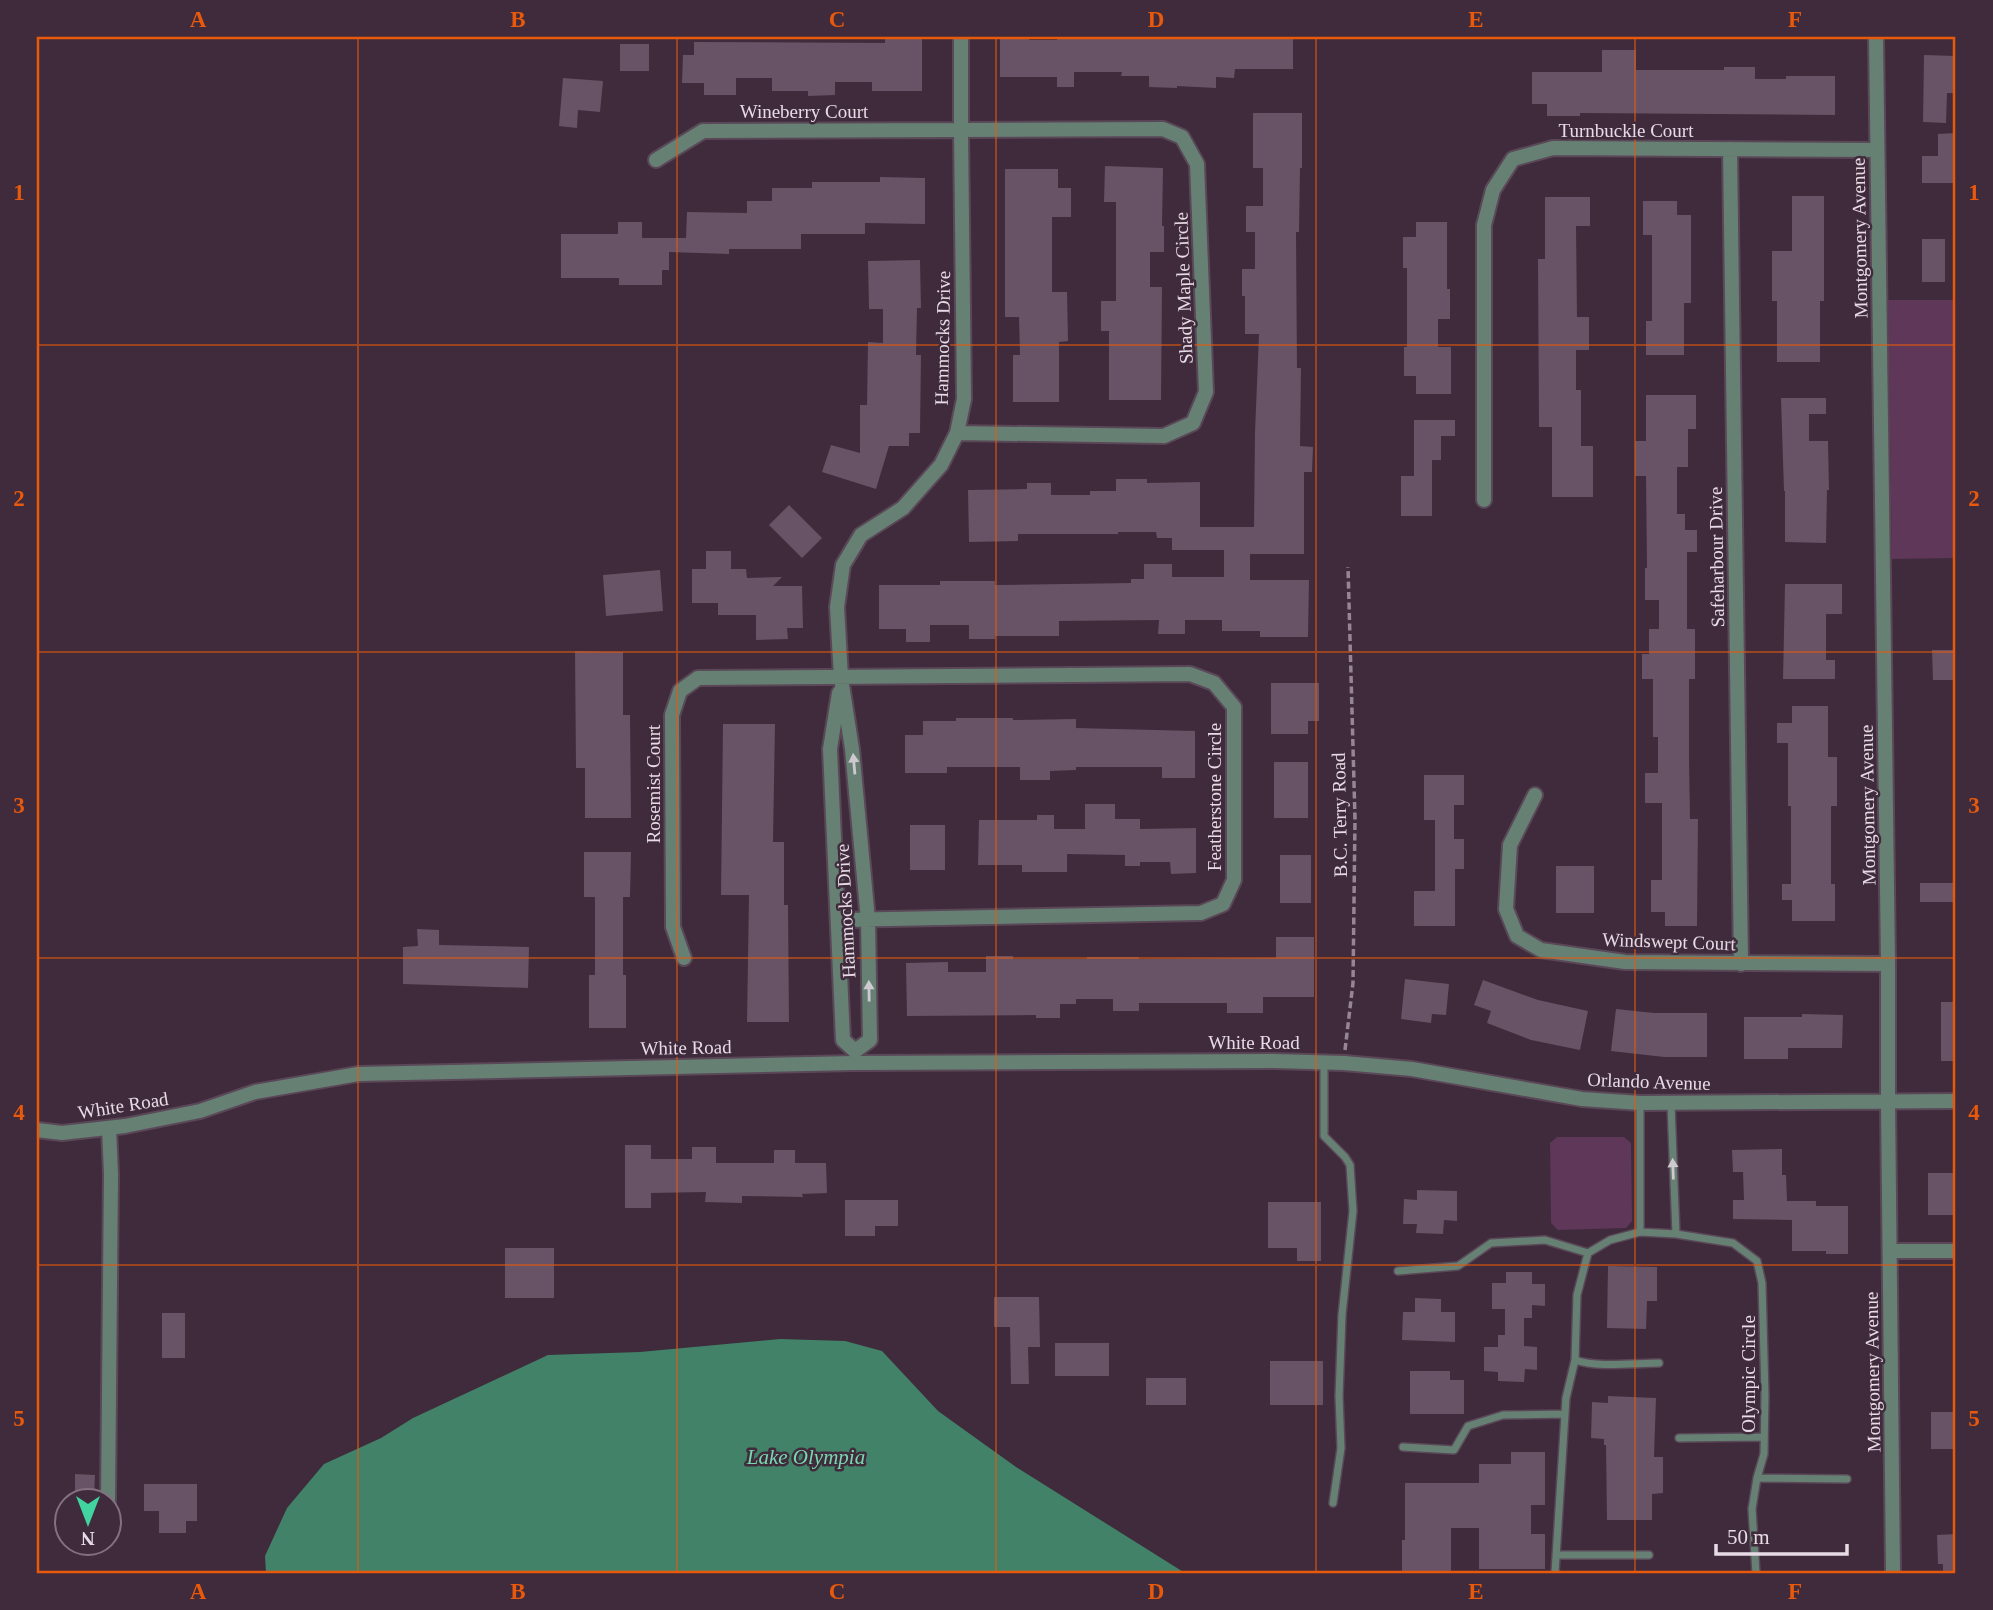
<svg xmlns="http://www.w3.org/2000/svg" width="1993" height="1610" font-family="Georgia,serif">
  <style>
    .green { fill: #5e3759 }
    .water { fill: #428268 }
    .building { fill: #685265 }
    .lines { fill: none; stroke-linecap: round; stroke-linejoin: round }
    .service-casing { stroke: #5a4757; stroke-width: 10 }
    .minor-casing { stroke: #5a4757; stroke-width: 18 }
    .tertiary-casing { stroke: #5a4757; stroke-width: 18 }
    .path { stroke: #968593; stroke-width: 3.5; stroke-dasharray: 7 3.5; stroke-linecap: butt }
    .service { stroke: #668074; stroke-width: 7 }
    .minor { stroke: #668074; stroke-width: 14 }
    .tertiary { stroke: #668074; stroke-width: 14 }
    .oneway { fill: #cec9ce }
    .grid { fill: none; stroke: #e8590c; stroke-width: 2; stroke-opacity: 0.55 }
    .labels { text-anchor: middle; stroke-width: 5; stroke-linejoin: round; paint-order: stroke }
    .street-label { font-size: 19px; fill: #e8dbe5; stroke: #3f2b3c }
    .water-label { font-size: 21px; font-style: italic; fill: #78d8b0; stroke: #3f2b3c }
    .neatline { fill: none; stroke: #e8590c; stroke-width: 2.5 }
    .grid-label { font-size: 23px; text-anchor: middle; font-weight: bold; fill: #e8590c }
  </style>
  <rect width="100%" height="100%" fill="#3f2b3c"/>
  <path class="green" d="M1888 300H1956V558L1892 559Z
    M1557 1137H1624L1631 1143 1632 1221 1626 1228 1558 1230 1551 1223 1550 1143Z"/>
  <path class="water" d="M780 1339 845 1341 882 1351 938 1411 1016 1467 1185 1573H266L265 1556 287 1508 324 1464 381 1438 413 1418 548 1355 640 1352Z"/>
  <path class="building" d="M885 37H922V91H872V82H835V95L808 96V91H772V78H736V95H704V83H682L683 55H694V42L885 43Z
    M1000 37H1029V40H1057V37H1108L1109 39H1139V37H1293V69H1235L1234 78 1216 77V88L1177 86V88L1149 87V76H1121L1122 72H1074V87H1057V77H1000Z
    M620 44H649V71H620Z
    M1602 50H1636V70H1724V67H1755V79H1786V76H1835V115L1580 113V116H1547V104H1532V72H1602Z
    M1924 55 1956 56V93H1947L1946 123 1923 122Z
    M563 78 603 81 600 112 578 110 577 128 559 126Z
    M1253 113H1302V168H1300L1299 232H1296L1297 368H1301L1300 446 1313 447 1312 472H1304V554H1250V580H1309L1308 637H1260V631H1222V620H1185V634H1158L1159 620 1059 621V636H995V639H969V625H930V642H906V629H879V585H940V581H995V585L1131 583V579H1144V564H1172V577H1224V550H1172V538H1157L1156 532H1118V534H1018V541L969 542 968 490 1027 489V483H1051V495H1090V491H1116V479H1147V483L1200 482V527H1254L1255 432 1259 334H1245V296H1242V269H1255V232H1246V206H1263V168H1253Z
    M1956 133 1955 183H1922V156H1938V134Z
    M1105 166 1163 168 1162 226H1164V252H1150V287H1162L1161 400H1109V331H1101V301H1116V202H1104Z
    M1005 169H1058V188H1071V217H1052V292H1067L1068 341 1059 342V402H1013V355H1020L1019 317H1005Z
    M880 177 925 178V224L865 223V234H801V249H729V254L669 252V270H662V285H619V278H561V234H618V222H642V238H686L687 212 747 213V201H772V188H812V182H880Z
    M1792 196H1824V301H1820V362H1777V301H1772V251H1792Z
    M1545 197H1590V226H1576L1577 317H1589V350H1576V390H1581V446H1593V497H1552V427H1539L1538 259H1545Z
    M1643 201H1677V215H1691V303H1684V355H1646V321H1652V235H1643Z
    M1416 222H1447V289H1450V319H1438V347H1451V394H1416V376H1404V347H1407V268H1403V237H1416Z
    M1922 239H1945V282H1922Z
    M920 260 921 308H917L916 355H921L920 433H909V446H889L876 489 822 472 831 445 860 453V405H867L868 342 883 343V309H869L868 261Z
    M1646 395H1696V429H1688V467H1677V514H1685V530H1697V552H1687V629H1695V679H1689V758L1690 819H1698L1697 926H1665V912H1651V880H1662V803H1645V773H1658V737H1653V679H1642V654H1649V629H1659V600H1645V568H1647L1646 476H1635V441H1646Z
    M1781 398H1826V414H1809V441H1828L1829 490H1827L1826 543 1785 542V491H1784Z
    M1414 420H1455V436H1441V460H1432V516H1401V476H1414Z
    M789 505 822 538 802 558 769 525Z
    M706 551H731V569H746L747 578 782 577 773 586H802L803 628H787L788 639 756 640V615H718V603H692V569H706Z
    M660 570 663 611 606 616 603 575Z
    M1785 584H1842V614H1826V660H1835V679H1783Z
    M1932 650H1956V680H1933Z
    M575 651 623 652V715H630L631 818H585V768H576Z
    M1271 683H1319V721H1308V734H1271Z
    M1792 706H1828V757H1837V806H1831V884H1835V921H1792V900H1782V884H1791V806H1788V743H1777V723H1792Z
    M956 718H1013V720L1076 719V728L1195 731V778H1162V767H1076V770L1050 771V780H1020V767H947V773H905V735H923V721H956Z
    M723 724H775L773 842H784V905H788L789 1022H747L749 895H721Z
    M1274 762H1308V818H1274Z
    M1424 775H1464V805H1454V839H1464V869H1455V926H1414V891H1435V820H1424Z
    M1085 804H1115V819H1140V829L1196 828V873L1171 874 1170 862H1140V866H1125V855L1067 854V872H1022V865H978L979 820H1037V815H1054V829H1085Z
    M910 825H945V870H910Z
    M584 852H631L630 897H623V975H626V1028H589V975H595V897H584Z
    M1280 855H1311V903H1280Z
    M1556 866H1594V913H1556Z
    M1920 883H1956V902H1920Z
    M417 929 439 930V945L529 947 528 988 403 984V947L418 946Z
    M1276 937H1314V997H1263V1013H1227V1003H1139V1011H1113V999H1076V1004H1060V1018H1036V1015L907 1016 906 963 948 962V972H986V956H1013V959H1087V957H1139V959L1276 958Z
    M1405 979 1449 984 1446 1015 1432 1014 1431 1023 1401 1019Z
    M1483 980 1538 1000 1588 1011 1580 1050 1531 1040 1487 1023 1491 1011 1474 1005Z
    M1941 1002H1956V1061H1941Z
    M1616 1009 1654 1013H1707V1057H1664L1611 1051Z
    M1802 1014 1843 1015 1842 1048H1788V1059H1744V1017H1802Z
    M625 1145H651V1159H692V1147H716V1163H774V1150H795V1163H826L827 1193 802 1194 803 1197 742 1196V1203L705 1202 706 1192 651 1193V1208H625Z
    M1782 1149V1175H1786L1787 1201H1816V1206H1848V1254H1826V1251H1792V1220L1733 1219V1200H1744L1743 1172H1733L1732 1150Z
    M1928 1173H1956V1215H1928Z
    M1417 1190 1457 1191V1221L1444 1220 1443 1234 1416 1233 1417 1224H1403L1404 1199 1417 1200Z
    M845 1200H898V1226H875V1236H845Z
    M1268 1202H1321V1261H1297V1248H1268Z
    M505 1248H554V1298H505Z
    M1608 1266 1657 1267V1301H1647L1646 1329 1607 1328Z
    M1506 1272H1532V1284H1545V1306L1532 1305V1318H1524V1346L1537 1347V1370L1525 1369 1524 1382 1498 1381V1372L1484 1371V1347H1498V1335H1505V1309H1492V1283H1506Z
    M994 1297H1039L1040 1347H1028L1029 1384H1011L1010 1327H994Z
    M1415 1298 1441 1299V1312H1455V1342L1402 1340 1403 1312H1415Z
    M162 1313H185V1358H162Z
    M1055 1343H1109V1376H1055Z
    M1270 1361H1323V1405H1270Z
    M1410 1371H1450V1380H1464V1414H1410Z
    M1146 1378H1186V1405H1146Z
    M1608 1396 1656 1398 1654 1457H1663V1493L1652 1494V1520H1607L1606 1445H1604V1439L1591 1438 1592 1402 1608 1403Z
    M1931 1412H1956V1449H1931Z
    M1511 1452H1545V1505H1531V1534H1545V1569H1479V1528H1451V1573H1402V1540H1405V1483H1479V1464H1511Z
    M75 1474 95 1475 94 1496 75 1495Z
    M144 1484H197V1521H186V1533H159V1511H144Z
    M1956 1534V1573H1943V1564H1938L1937 1535Z"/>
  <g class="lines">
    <g class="service-casing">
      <path id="service" d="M1324 1063V1136L1345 1157 1350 1165 1353 1211 1342 1315 1339 1396 1341 1448 1333 1503
        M1640 1103V1232
        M1671 1104 1676 1234
        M1398 1271 1458 1266 1491 1243 1545 1240 1588 1253
        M1575 1360C1598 1368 1634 1363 1659 1363
        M1679 1438 1764 1437
        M1403 1447 1454 1450 1468 1426 1503 1415 1565 1414
        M1757 1478 1847 1479
        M1556 1555H1649
        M1555 1573 1566 1398 1575 1360 1577 1295 1588 1253 1610 1240 1640 1232 1676 1234 1733 1243 1757 1261 1762 1283 1765 1395 1764 1454 1757 1478 1752 1509 1756 1573"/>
    </g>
    <g class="minor-casing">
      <path id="minor" d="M1730 149 1741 964
        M656 160 703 131 1163 129 1182 137 1197 164 1206 392 1193 423 1164 436 957 433
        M1484 500V225L1493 190 1513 159 1553 148 1877 150
        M839 693 830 749 843 1040 855 1051
        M1535 795 1510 845 1506 909 1517 936 1541 950 1625 962 1888 964
        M684 958 673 927 672 715 680 691 698 678 1190 674 1214 683 1234 707V880L1223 904 1201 913 838 920
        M855 1051 870 1040 868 920 852 749 841 678 837 607 843 565 861 535 903 508 941 465 957 433 964 399 961 130V37
        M1890 1251H1956
        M108 1502 111 1174 109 1128"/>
    </g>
    <g class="tertiary-casing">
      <path id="tertiary" d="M1876 37 1888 964V1102L1893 1573
        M37 1130 62 1133 125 1126 200 1111 255 1092 358 1074 854 1063 1274 1061 1344 1063 1412 1069 1582 1099 1640 1103 1956 1101"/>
    </g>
    <path class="path" d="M1345 1050 1353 983 1355 819 1348 567"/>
    <use href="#service" class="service"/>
    <use href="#minor" class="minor"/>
    <use href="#tertiary" class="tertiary"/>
  </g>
  <defs><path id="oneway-solid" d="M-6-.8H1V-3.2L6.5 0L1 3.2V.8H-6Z" transform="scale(1.75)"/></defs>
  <g class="oneway">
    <use href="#oneway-solid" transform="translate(854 764) rotate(-95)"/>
    <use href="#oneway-solid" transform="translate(869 991) rotate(-91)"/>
    <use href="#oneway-solid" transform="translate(1673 1169) rotate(-92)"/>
  </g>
  <path class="grid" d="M358 37V1573M677 37V1573M996 37V1573M1316 37V1573M1635 37V1573M37 345H1956M37 652H1956M37 958H1956M37 1265H1956"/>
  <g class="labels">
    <g class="street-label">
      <text x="804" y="118">Wineberry Court</text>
      <text x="1626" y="137">Turnbuckle Court</text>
      <text transform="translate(1859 238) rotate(-91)" y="7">Montgomery Avenue</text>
      <text transform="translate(1183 288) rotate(-92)" y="7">Shady Maple Circle</text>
      <text transform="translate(942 338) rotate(-89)" y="7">Hammocks Drive</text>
      <text transform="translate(1716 557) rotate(-91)" y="7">Safeharbour Drive</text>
      <text transform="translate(653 784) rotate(-90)" y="7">Rosemist Court</text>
      <text transform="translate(1214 797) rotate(-90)" y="7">Featherstone Circle</text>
      <text transform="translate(1867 805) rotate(-91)" y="7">Montgomery Avenue</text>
      <text transform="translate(1339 815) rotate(-91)" y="7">B.C. Terry Road</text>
      <text transform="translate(845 911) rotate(-93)" y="7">Hammocks Drive</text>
      <text transform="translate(1669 941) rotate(2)" y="7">Windswept Court</text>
      <text x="1254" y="1049">White Road</text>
      <text transform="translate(686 1047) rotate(-1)" y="7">White Road</text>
      <text transform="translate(1649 1081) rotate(2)" y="7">Orlando Avenue</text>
      <text transform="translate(123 1105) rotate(-9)" y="7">White Road</text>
      <text transform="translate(1872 1372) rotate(-91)" y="7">Montgomery Avenue</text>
      <text transform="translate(1748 1374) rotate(-90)" y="7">Olympic Circle</text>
    </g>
    <g class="water-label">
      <text x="806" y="1464">Lake Olympia</text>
    </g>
  </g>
  <rect width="1993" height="1610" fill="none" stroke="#3f2b3c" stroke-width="77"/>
  <g transform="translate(88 1522) rotate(180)"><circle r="33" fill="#3f2b3c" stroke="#837180" stroke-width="2"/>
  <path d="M0-5L12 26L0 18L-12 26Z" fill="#42d4a0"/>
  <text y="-10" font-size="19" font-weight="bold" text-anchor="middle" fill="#e8dbe5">N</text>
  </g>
  <path d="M1716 1544v10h131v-10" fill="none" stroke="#e8dbe5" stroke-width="3.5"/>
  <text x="1727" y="1544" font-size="21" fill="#e8dbe5" stroke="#3f2b3c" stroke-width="5" paint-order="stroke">50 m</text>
  <rect x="38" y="38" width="1916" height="1534" class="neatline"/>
  <g class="grid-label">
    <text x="198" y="27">A</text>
    <text x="518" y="27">B</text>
    <text x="837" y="27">C</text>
    <text x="1156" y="27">D</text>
    <text x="1476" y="27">E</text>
    <text x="1795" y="27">F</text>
    <text x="19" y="200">1</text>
    <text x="1974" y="200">1</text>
    <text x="19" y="506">2</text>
    <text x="1974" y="506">2</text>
    <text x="19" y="813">3</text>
    <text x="1974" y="813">3</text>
    <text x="19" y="1120">4</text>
    <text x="1974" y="1120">4</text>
    <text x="19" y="1426">5</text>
    <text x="1974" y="1426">5</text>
    <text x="198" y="1599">A</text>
    <text x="518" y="1599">B</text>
    <text x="837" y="1599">C</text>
    <text x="1156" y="1599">D</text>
    <text x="1476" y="1599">E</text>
    <text x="1795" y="1599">F</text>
  </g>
</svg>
